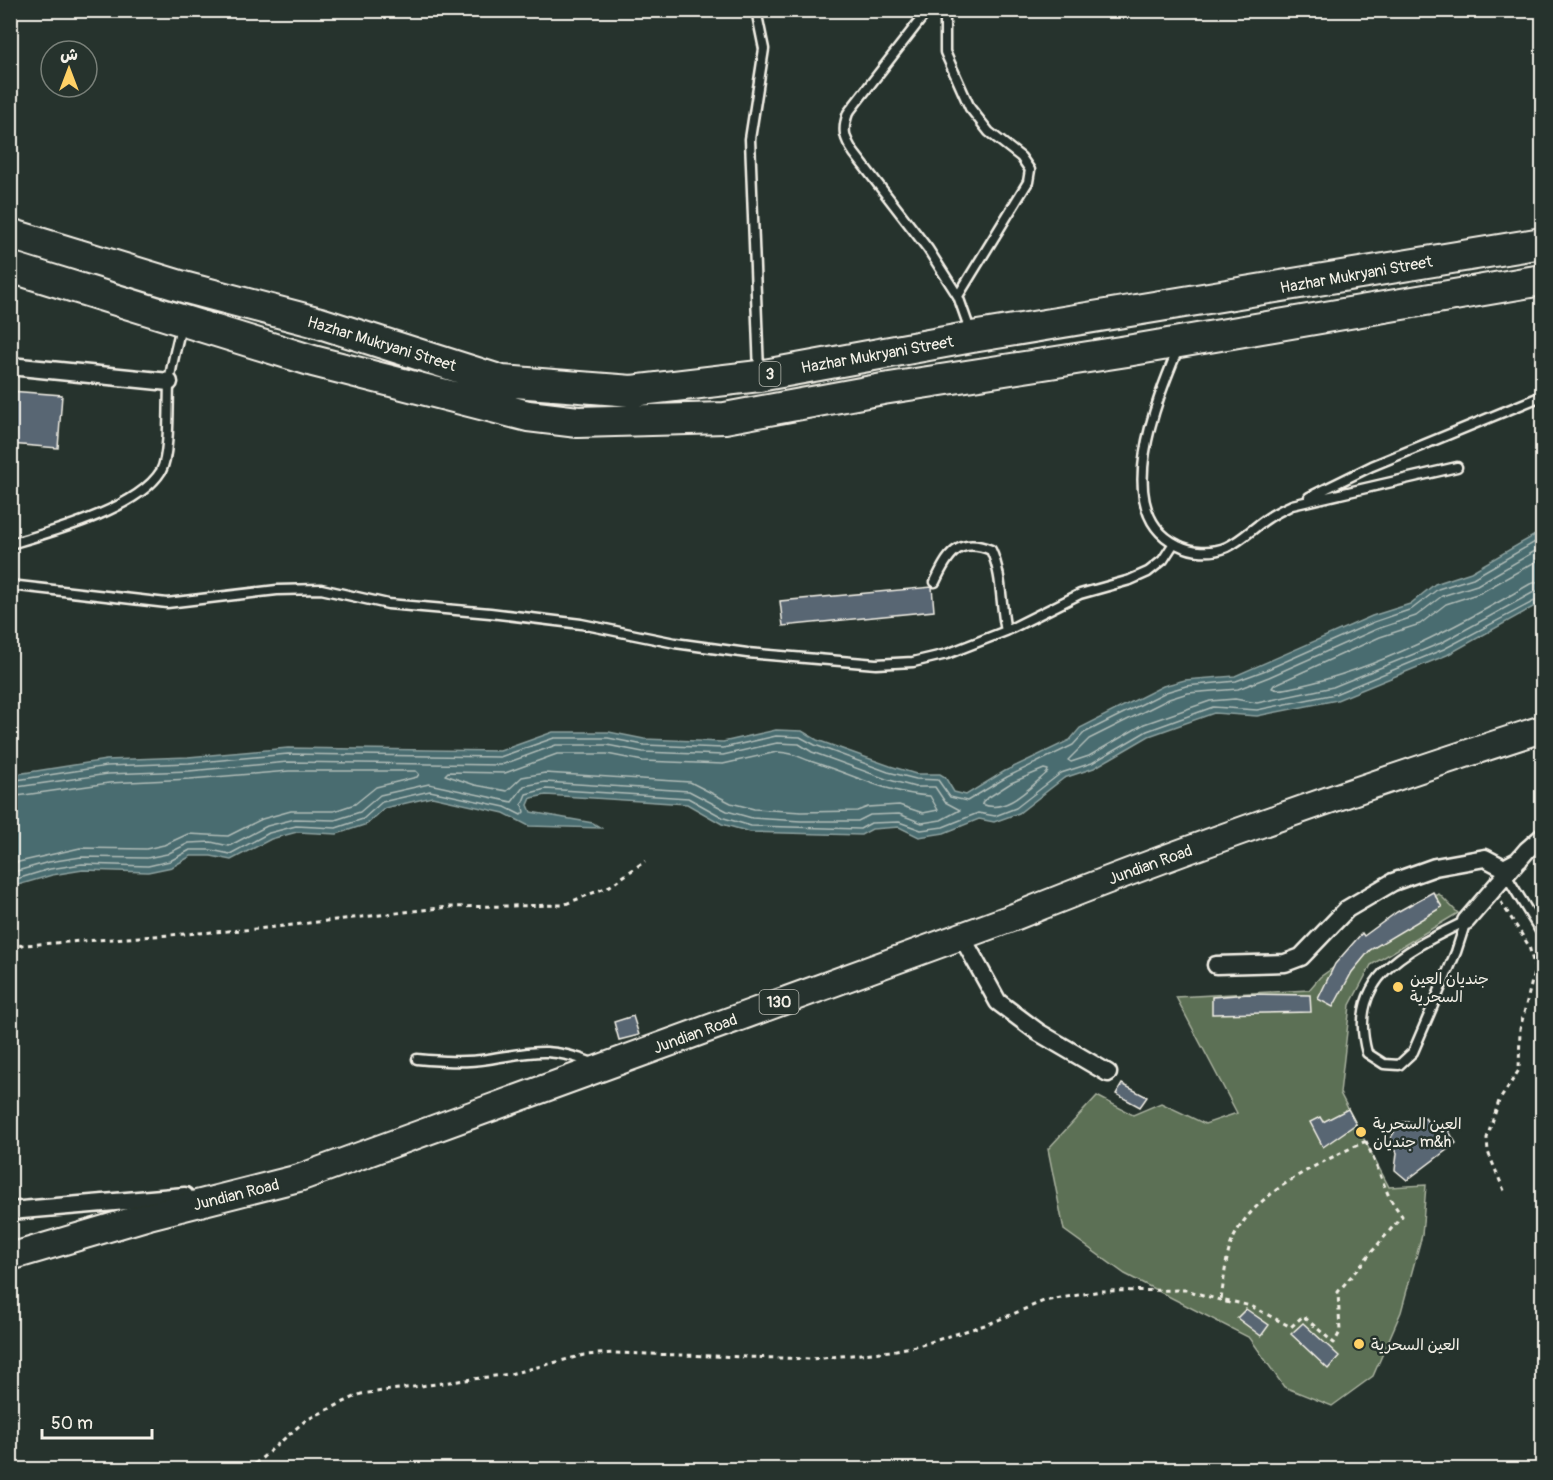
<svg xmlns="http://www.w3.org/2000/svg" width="1553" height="1480" font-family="Pangolin,'Playpen Sans Arabic',sans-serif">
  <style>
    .green { fill: #5b7054; stroke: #a8b09e; stroke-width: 1.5 }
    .water { fill: #496c6f; stroke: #8da19f; stroke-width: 1.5 }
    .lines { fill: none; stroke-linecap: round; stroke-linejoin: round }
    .shore { stroke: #b0bcb8; stroke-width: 1.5 }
    .building { fill: #596673; stroke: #f4f1e8; stroke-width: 1.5 }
    .lane-casing { stroke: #f4f1e8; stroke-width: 13 }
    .street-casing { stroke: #f4f1e8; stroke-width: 21 }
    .primary-casing { stroke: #f4f1e8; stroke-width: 30 }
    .highway-casing { stroke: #f4f1e8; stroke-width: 34 }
    .path { stroke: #f4f1e8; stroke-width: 3; stroke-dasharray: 4.5 4.5; stroke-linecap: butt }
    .lane { stroke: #26332d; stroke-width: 8 }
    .street { stroke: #26332d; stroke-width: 16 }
    .primary { stroke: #26332d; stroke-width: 26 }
    .highway { stroke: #26332d; stroke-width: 30 }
    .poi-dot { fill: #ffd166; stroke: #26332d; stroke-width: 2 }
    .labels { text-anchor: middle; stroke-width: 5; stroke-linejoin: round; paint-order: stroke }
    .shield { fill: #26332d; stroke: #b6b8b0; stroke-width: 1.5 }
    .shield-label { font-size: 15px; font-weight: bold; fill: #f4f1e8 }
    .street-label { font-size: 16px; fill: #f4f1e8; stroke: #26332d }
    .poi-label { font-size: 16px; fill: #f4f1e8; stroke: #26332d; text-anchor: start }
  </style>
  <rect width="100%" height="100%" fill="#26332d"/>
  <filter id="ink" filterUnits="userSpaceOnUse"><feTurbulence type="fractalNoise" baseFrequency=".0167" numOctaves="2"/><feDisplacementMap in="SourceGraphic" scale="12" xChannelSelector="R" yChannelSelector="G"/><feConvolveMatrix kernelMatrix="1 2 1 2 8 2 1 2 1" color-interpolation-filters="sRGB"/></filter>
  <g filter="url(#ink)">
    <path class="green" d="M1439 894 1458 913 1371 965 1350 1005 1340 1093 1389 1187 1426 1185 1422 1235 1401 1312 1373 1376 1332 1406 1284 1387 1250 1338 1125 1274 1064 1230 1048 1149 1097 1096 1133 1115 1161 1103 1205 1124 1237 1113 1176 997 1309 990 1320 977Z"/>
    <path class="water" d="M1542 531V602L1447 655 1337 700 1257 716 1214 713 1149 736 1094 768 1064 778 1019 813 994 822 979 819 944 833 919 837 899 827 872 829 861 835 750 832 722 824 687 804 546 795 531 798 528 805 531 812 593 823 601 828 529 826 504 813 432 797 385 808 367 824 337 834 297 832 271 839 231 860 211 856H191L172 867 148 872 83 870 52 875 11 887V775L106 760 188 757 288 748 500 751 553 732H609L644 739 723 742 776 730 802 731 817 740 890 766 916 774H940L945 777 954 792 966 795 1005 771 1070 740 1080 728 1163 686 1185 680 1235 676 1372 616 1410 604 1435 584 1471 572Z"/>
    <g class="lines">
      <path class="shore" d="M1542 547 1477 585 1442 596 1416 616 1377 629 1269 677 1238 689 1188 693 1169 699 1089 739 1068 760 1071 762 1089 756 1144 724 1210 701 1235 699 1257 703 1333 687 1441 643 1534 592 1542 590
        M1542 558 1480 593 1446 604 1420 624 1380 637 1274 685 1272 688C1280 692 1291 687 1299 686 1380 668 1458 626 1530 584L1542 581
        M777 752C796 753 797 757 813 762 851 774 889 794 930 796L938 810 923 813 899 805 868 807 857 811 801 812 754 809 731 803 690 782 545 773 522 777 507 791 475 785 445 775 448 772 505 773 557 754H607L643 761 723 764Z
        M1044 769 1048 770 1047 773C1030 787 1006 815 982 804L983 801 1011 783Z
        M10 781 107 766 189 763 288 754 500 757 554 738H608L644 745 723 748 776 736 800 737 815 745 888 772 916 779 938 780 950 797 967 801 1007 777 1073 745 1084 733 1166 692 1186 686 1236 681 1266 670 1374 622 1412 609 1438 589 1473 578 1542 538
        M10 788 108 774 189 771 288 762 501 765 556 745H607L643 752 723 755 777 743 799 744 812 752 886 779 915 787H935L945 802 960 810 941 820 922 823 899 814 870 815 858 821H801L752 818 727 811 689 791 545 782 524 786 512 802 429 784 380 795 360 812 335 820 295 819 267 826 229 846 211 842 189 843 167 854 147 858 81 857 49 862 10 873
        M10 797 109 783 190 779 289 771H416L419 774 417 777 376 787 355 804 334 811H291L262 819 228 836 188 834 164 845 146 849 80 848 10 864
        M10 881 50 869 82 864 148 866 170 861 190 850H211L230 854 269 833 296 826 336 828 363 819 382 802 430 791 505 807 521 815 524 812 522 804 526 794 546 789 688 798 724 818 751 826 860 829 871 823 899 822 921 830 943 827 978 813 995 816 1016 808 1061 773 1092 763 1147 731 1213 707 1257 710 1335 694 1444 649 1542 597"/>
    </g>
    <path class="building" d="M10 391 62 395 58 448 10 444Z
      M932 587 934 611 783 626 780 601Z
      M1433 892 1442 907 1370 950 1352 972 1333 1007 1318 999 1335 964 1362 933 1364 936 1397 912Z
      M1248 994 1310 995 1311 1012 1212 1014V997Z
      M633 1016 639 1035 619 1040 614 1022Z
      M1122 1084 1147 1097 1140 1107 1116 1094Z
      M1348 1109 1356 1124 1323 1147 1310 1122 1320 1117 1323 1122Z
      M1425 1118 1436 1135 1447 1128 1456 1143 1407 1180 1395 1170 1397 1153 1390 1139 1400 1122H1418Z
      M1246 1309 1269 1325 1261 1336 1237 1318Z
      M1303 1323 1339 1356 1328 1369 1291 1334Z"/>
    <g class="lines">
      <g class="lane-casing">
        <path id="lane" d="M756 10 764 49 750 139 759 372
          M928 10 848 113C842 130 844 138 854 153L928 249 958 296 971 333
          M945 10V52L970 108 989 132 1021 157 1030 170 1028 182 958 296
          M1178 349C1157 399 1110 513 1178 545 1192 552 1211 554 1227 547 1242 540 1254 527 1268 518 1275 513 1284 509 1292 505L1457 467
          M1309 497 1372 466 1542 396
          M10 544C51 532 138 509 161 471 170 455 168 405 169 385 171 365 177 345 181 326
          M935 582C947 556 958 536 991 550 1003 576 1000 604 1006 631
          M10 585 167 603 277 590 321 589 388 604 490 613 581 624 675 643 747 653 876 664 913 662 947 654 1006 631 1080 594 1130 580 1148 572 1163 560 1174 543
          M1506 875 1542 934
          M1466 921 1456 952 1413 1052 1399 1065 1384 1064 1367 1053C1346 977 1407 950 1466 921Z
          M417 1059C440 1061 464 1063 488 1059 534 1052 547 1046 593 1063"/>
      </g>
      <g class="street-casing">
        <path id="street" d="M10 366 169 382
          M1466 921 1527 850 1542 837
          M961 935 998 1002 1038 1032 1108 1073
          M1216 965 1285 963 1301 957 1347 909 1393 882 1435 867 1485 858 1504 868 1519 860
          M10 1211 185 1196"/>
      </g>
      <g class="primary-casing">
        <path id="primary" d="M10 1257 149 1216 299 1178 1014 917C1187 847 1365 786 1542 729"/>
      </g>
      <g class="highway-casing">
        <path id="highway" d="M10 234 187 288 320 323 502 381 632 391 759 376 972 337 1542 243
          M10 267 313 361 528 416 578 422 725 418 883 389 1127 351 1542 280"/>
      </g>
      <path class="path" d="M1501 902 1529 946 1535 969 1520 1029 1519 1070 1499 1101 1487 1138 1488 1152 1505 1193
        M10 946 257 929 449 907 563 905 610 886 645 861
        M1366 1141 1390 1199 1402 1216 1338 1292 1340 1332 1334 1343 1303 1316 1291 1327 1251 1306 1221 1299C1224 1282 1225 1261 1231 1244 1250 1193 1320 1163 1366 1141Z
        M248 1470 306 1420 361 1394 510 1374 584 1355 615 1353 812 1359 891 1351 921 1345 991 1323 1044 1301 1101 1291 1186 1290 1233 1304"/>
      <use href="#lane" class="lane"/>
      <use href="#street" class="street"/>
      <use href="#primary" class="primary"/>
      <use href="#highway" class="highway"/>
    </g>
  </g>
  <g class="poi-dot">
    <circle cx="1398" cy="987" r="6"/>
    <circle cx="1361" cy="1132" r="6"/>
    <circle cx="1359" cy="1344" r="6"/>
  </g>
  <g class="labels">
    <g class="shield">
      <rect x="759.5" y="362" width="21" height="24" rx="4.5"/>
      <rect x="759.5" y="990" width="39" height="24" rx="4.5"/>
    </g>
    <g class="shield-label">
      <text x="770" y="379">3</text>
      <text x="779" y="1007">130</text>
    </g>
    <g class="street-label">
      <text transform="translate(1356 274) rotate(-10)" y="6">Hazhar Mukryani Street</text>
      <text transform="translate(382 343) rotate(17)" y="6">Hazhar Mukryani Street</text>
      <text transform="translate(877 354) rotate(-10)" y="6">Hazhar Mukryani Street</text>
      <text transform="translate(1150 864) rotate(-20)" y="6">Jundian Road</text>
      <text transform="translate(695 1033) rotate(-20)" y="6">Jundian Road</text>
      <text transform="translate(236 1194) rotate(-14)" y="6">Jundian Road</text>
    </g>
    <g class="poi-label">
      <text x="1410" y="984">جنديان العين<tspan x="1410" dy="18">السحرية</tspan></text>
      <text x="1373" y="1129">العين السحرية<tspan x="1373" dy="18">جنديان m&amp;h</tspan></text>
      <text x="1371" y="1350">العين السحرية</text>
    </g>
  </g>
  <rect width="1553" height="1480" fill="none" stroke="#26332d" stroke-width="36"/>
  <rect x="18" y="18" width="1517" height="1444" fill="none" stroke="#f4f1e8" stroke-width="2" filter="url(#ink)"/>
  <g transform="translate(69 69)"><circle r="28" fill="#26332d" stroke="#787f78" stroke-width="1.5"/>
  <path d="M0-4.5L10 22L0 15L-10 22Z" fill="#ffd166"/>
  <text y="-9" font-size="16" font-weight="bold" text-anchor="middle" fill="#f4f1e8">ش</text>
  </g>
  <path d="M42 1429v9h110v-9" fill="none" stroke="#f4f1e8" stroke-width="3"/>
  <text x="51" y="1429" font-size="18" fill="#f4f1e8" stroke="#26332d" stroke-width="4.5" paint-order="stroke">50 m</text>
</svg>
